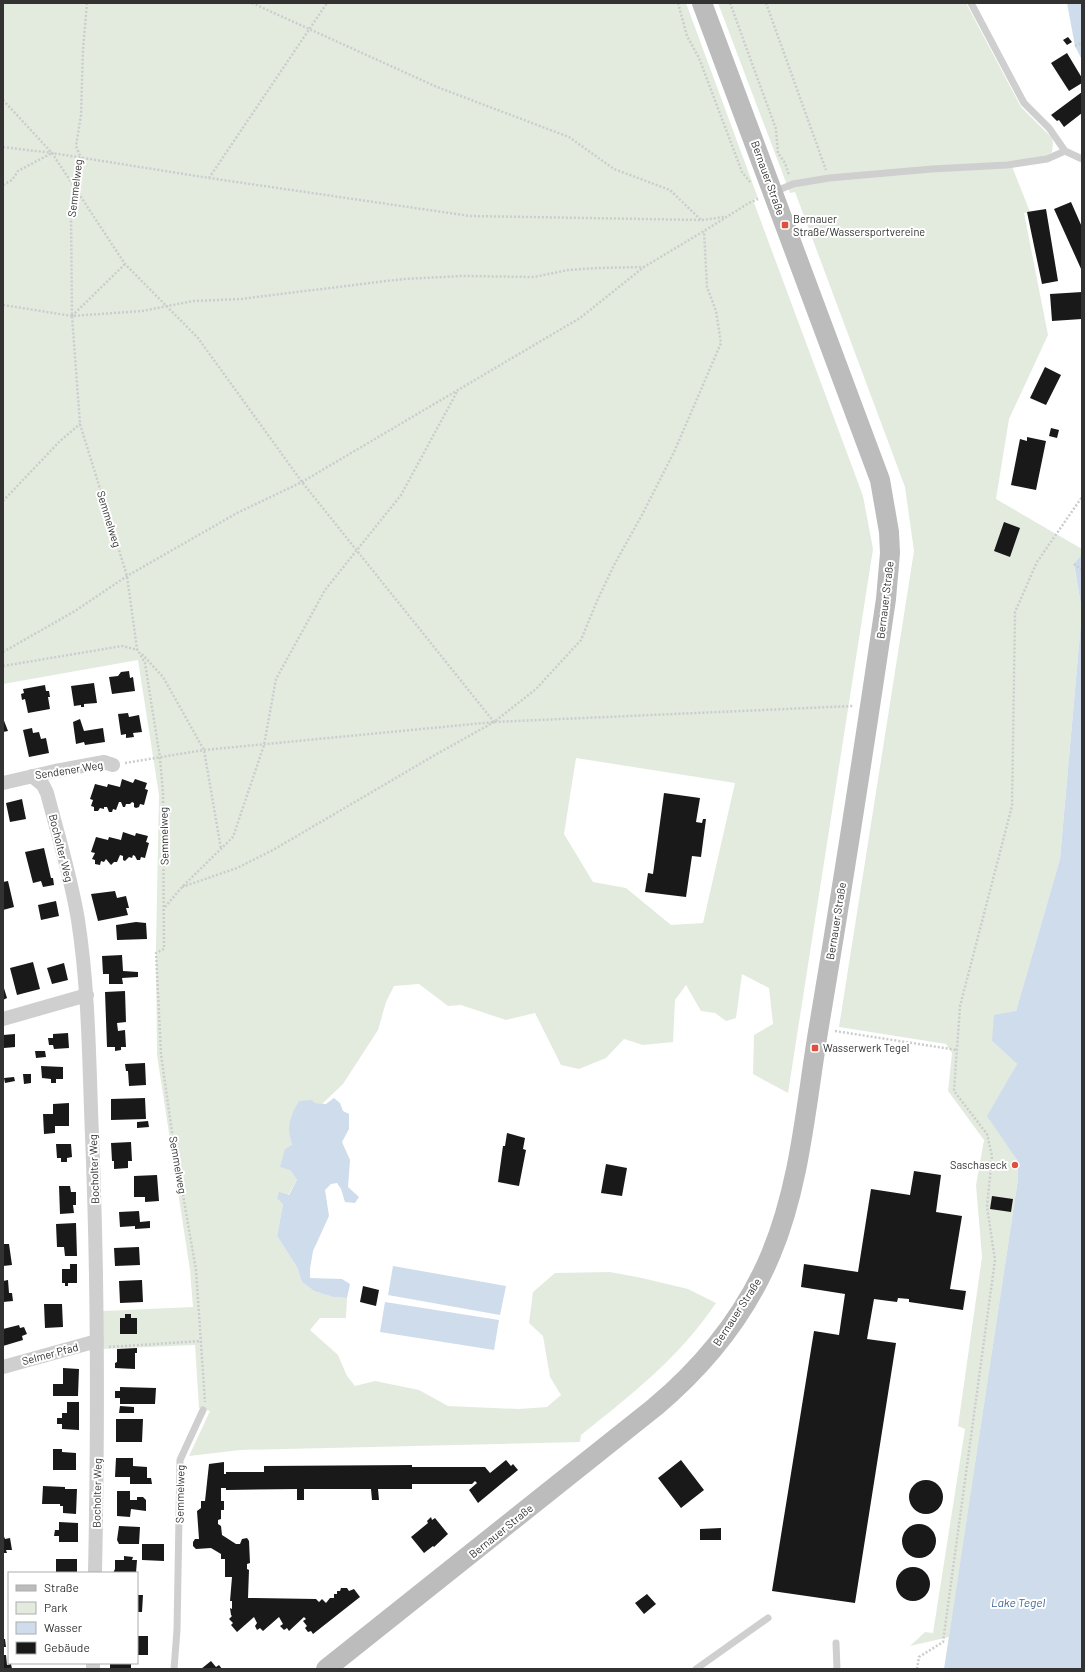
<svg xmlns="http://www.w3.org/2000/svg" width="1085" height="1672" font-family="Barlow,sans-serif">
  <style>
    .green { fill: #e3ebdf; fill-rule: evenodd }
    .water { fill: #cfdcec }
    .building { fill: #191919 }
    .lines { fill: none; stroke-linecap: round; stroke-linejoin: round }
    .path { stroke: #ccc; stroke-width: 2.5; stroke-dasharray: 2 2; stroke-linecap: butt }
    .service { stroke: #cfcfcf; stroke-width: 7 }
    .minor { stroke: #cfcfcf; stroke-width: 14 }
    .secondary { stroke: #bcbcbc; stroke-width: 20 }
    .poi-dot { fill: #df4f3f; stroke: #fff; stroke-width: 1.5 }
    .labels { text-anchor: middle; stroke-width: 4; stroke-linejoin: round; paint-order: stroke }
    .street-label { font-size: 11px; fill: #323232; stroke: #fff }
    .poi-label { font-size: 11px; fill: #323232; stroke: #fff; text-anchor: start }
    .water-label { font-size: 12px; font-style: italic; fill: #426593; stroke: #fff }
  </style>
  <rect width="100%" height="100%" fill="#fff"/>
  <path class="green" d="M3 3H686L758 198 753 200 863 496 873 549 788 1093 753 1074 754 1035 773 1024 769 988 742 974 736 1018 726 1021 715 1013 701 1011 686 985 675 1000 673 1042 643 1045 624 1039 606 1058 579 1069 561 1065 535 1013 506 1020 461 1005 448 1006 419 984 394 986 386 1002 378 1030 343 1084 322 1104 315 1103 290 1138 292 1145 290 1170 297 1180 283 1204 277 1236 297 1267 302 1282 314 1291 333 1297 347 1298 346 1318H320L310 1330 338 1355 347 1376 355 1386 375 1381 419 1390 448 1406 518 1409 547 1407 561 1395 550 1377 543 1336 529 1323 533 1292 555 1273 610 1272 642 1278 688 1289 716 1303C678 1359 632 1394 581 1435L580 1442 240 1450 189 1456 210 1411 199 1408 195 1345 103 1349V1311L193 1307 190 1270 157 1055 156 947 159 795 138 660 3 684ZM576 758 735 783 703 923 671 925 626 888 593 882 564 834Z
    M718 3H966L1021 107 1052 138 1053 143 1052 152 1047 156 1013 162V169L1030 212 1024 213 1048 335 1009 419 996 499 1082 549V554L1074 565 1082 611 1060 859 1016 1011 992 1041 1017 1064 988 1116 1017 1160 1018 1179 949 1637 910 1646 925 1632 933 1633 965 1429 958 1426 982 1257 976 1185 984 1140 948 1091 952 1053 946 1044 839 1027 914 551 905 487 795 192 790 193Z"/>
  <path class="water" d="M1067 3H1082V60L1075 46Z
    M1082 554V1669H944L1018 1179 1017 1160 987 1116 1017 1064 992 1041 994 1015 1016 1011 1060 859 1082 611 1074 564Z
    M334 1098 340 1103 343 1111 349 1114V1129L342 1142 350 1160 348 1187 359 1197 355 1203 345 1202 341 1189 337 1183 331 1184 325 1190 329 1216 313 1251 310 1269V1278L342 1279 350 1284 347 1298 333 1297 314 1291 302 1282 297 1267 277 1236 283 1204 277 1198 279 1192 289 1195 297 1180 290 1170 280 1167 285 1149 292 1145C286 1126 290 1117 299 1101L312 1100 315 1103 326 1104Z
    M393 1266 506 1286 500 1315 388 1295Z
    M385 1302 499 1320 494 1350 380 1332Z"/>
  <path class="building" d="M1068 37 1072 42 1067 45 1063 40Z
    M1067 53 1082 78V83L1069 91 1051 63Z
    M1082 92V113L1064 127 1059 120 1057 121 1051 115Z
    M1071 202 1082 227V271L1054 209Z
    M1046 209 1058 281 1042 284 1027 212Z
    M1082 292V319L1052 321 1050 294Z
    M1045 367 1061 375 1046 405 1030 398Z
    M1051 428 1059 430 1057 438 1049 436Z
    M1027 437 1046 441 1036 490 1011 485 1020 439 1027 441Z
    M1004 522 1020 528 1010 557 994 551Z
    M129 671 130 678 133 677 135 691 112 694 109 677 118 676 121 672Z
    M94 683 97 703 84 704V707H81V705L74 706 71 686Z
    M45 685 46 691H49L50 697H48L50 709 28 713 25 699 22 700 21 694 24 693 23 689Z
    M128 713 129 717 139 715 142 732 133 733 134 737 126 738V734L121 735 118 714Z
    M3 718 8 731 3 732Z
    M80 719 84 731 103 728 105 742 85 745 84 742 76 744 73 722Z
    M32 728 33 733 39 732 41 739 46 738 49 753 29 757 23 730Z
    M122 779 133 783 135 779 147 783 145 789 148 790 144 805 140 804 139 807 136 808 134 807V803L132 802 130 804H126L125 807H123L121 802H119L116 810 113 809 112 812H109L107 807H104V809L100 808 98 811H94V807L91 806 93 800 90 799 95 784 107 787 108 784 120 787Z
    M664 793 700 798 696 822 702 823 703 819H706L701 857 692 856 686 897 645 892 648 873 653 874Z
    M22 799 26 819 10 822 6 803Z
    M123 832 135 836 136 833 148 836 146 842 149 843 145 858 141 857 140 860H137L135 856 133 855 132 858 129 857 125 861 123 860V856L120 855 117 862H114L111 865 106 859 104 862 101 861 100 865 95 864V860L92 859 95 853 91 852 96 837 108 840 109 837 121 840Z
    M44 848 51 878H53L54 885 43 887 41 881 33 883 25 852Z
    M8 881 14 907 3 910V882Z
    M115 891 117 898 126 896 129 908H126L128 915 98 921 91 894Z
    M56 901 59 916 41 920 38 905Z
    M136 922 146 923 147 939 117 940 116 925Z
    M122 955 123 971 138 972V977L122 978 123 984H109V974H103L102 956Z
    M33 962 40 989 17 995 10 968Z
    M64 963 68 980 52 984 47 968Z
    M3 985 7 998 3 1000Z
    M125 991 126 1022 117 1023 118 1031 125 1030 126 1047H121V1050L115 1051V1047H107L105 992Z
    M68 1033 69 1048 54 1049 53 1045H49L48 1038H53V1034Z
    M15 1034V1047L4 1048 3 1035Z
    M35 1051H45L46 1057 36 1058Z
    M145 1063 146 1085 129 1086 128 1071H126L125 1064Z
    M41 1066 63 1067V1079H56V1083H51V1079L42 1078Z
    M23 1074H31V1083L24 1084Z
    M14 1077 15 1081 5 1083 4 1078Z
    M145 1098 146 1119 111 1120V1099Z
    M69 1103V1126H55V1133L44 1134 43 1114H53V1104Z
    M148 1121 149 1127 137 1128V1122Z
    M507 1133 525 1138 523 1149 526 1150 519 1186 498 1182 503 1146H505Z
    M131 1142 132 1161H128V1168L114 1169V1161H112L111 1143Z
    M56 1144H71L72 1157 67 1158V1162H61V1158H57Z
    M606 1164 627 1168 622 1196 601 1193Z
    M914 1171 941 1175 936 1212 962 1216 950 1289 966 1291 963 1310 909 1302V1299L898 1298 897 1302 874 1299 867 1339 896 1343 855 1603 772 1591 814 1331 839 1335 845 1294 801 1287 804 1264 858 1272 871 1189 910 1195Z
    M157 1175 159 1201 145 1202V1197H134V1176Z
    M59 1186H70L71 1192H76V1205H73L74 1213 60 1214Z
    M992 1196 1013 1199 1011 1212 990 1209Z
    M139 1211 140 1222 150 1221V1228L135 1229V1226L120 1227 119 1212Z
    M76 1223 77 1256H65L64 1247H57L56 1224Z
    M3 1244H9L12 1265 3 1266Z
    M139 1247 140 1265 115 1266 114 1248Z
    M70 1264H77V1283H68V1286H65V1283H62V1269H70Z
    M8 1280 9 1293H12L13 1301 3 1302V1281Z
    M142 1280 143 1302 120 1303 119 1281Z
    M363 1286 379 1290 376 1306 360 1302Z
    M44 1304H62L63 1327 45 1328Z
    M125 1314H131V1318H137V1334H120V1318H125Z
    M19 1325 20 1328 24 1327 27 1334 22 1336 23 1340 3 1346V1329Z
    M137 1348V1353H135V1369L115 1368V1363L117 1362V1349Z
    M63 1368 79 1369 78 1396H53V1384H63Z
    M120 1387 156 1388 155 1404H120V1398H115V1391H120Z
    M67 1402H79V1430L62 1429V1424H57V1418H62V1413H67Z
    M120 1406 134 1407V1413H119Z
    M116 1419H143L142 1442H116Z
    M53 1449H62V1452L76 1453V1470H53Z
    M116 1458H133V1466L147 1467V1478H151L152 1484H130V1477H115Z
    M506 1460 511 1466 513 1464 518 1470 478 1503 469 1490 477 1483 475 1481 472 1484H412V1489H378L379 1500H372L371 1489H304V1500H297V1489L226 1490V1488H221V1501H224V1510H221V1519L218 1520V1524L221 1526 222 1535 236 1544H240L242 1539 247 1538 249 1541 250 1563 247 1564V1569L249 1570 248 1598 316 1599 319 1602 322 1599 326 1603 330 1598H334V1594H337V1591H340L341 1588H347L349 1591 354 1589 360 1597 313 1634 311 1631 308 1632 305 1628 307 1626 303 1621 306 1619 304 1617 289 1631 287 1628 284 1630 280 1626 283 1624 279 1617 263 1631 260 1628 257 1630 255 1626 257 1623 254 1617 237 1632 231 1625 233 1623 229 1619 232 1616 231 1615 230 1608 232 1609V1601H230L232 1577H225V1559H221V1554L211 1548 196 1549 193 1546V1542L195 1539H199L197 1511 201 1508V1501H205L209 1464 224 1462V1474H226V1472H264V1466L412 1465V1467H485L490 1473Z
    M681 1460 704 1490 681 1508 658 1478Z
    M909 1497a17 17 0 1 1 34 0a17 17 0 1 1-34 0Z
    M43 1486 65 1487V1489H77L76 1514 63 1513V1506H60V1504H42Z
    M117 1491H130V1500H137V1497H143L146 1500V1511L131 1509 130 1517 117 1516Z
    M431 1517 432 1520 435 1518 448 1534 434 1547 433 1546 424 1553 411 1537 428 1523 427 1521Z
    M59 1522 78 1523V1542H59V1536H54L55 1530H59Z
    M902 1541a17 17 0 1 1 34 0a17 17 0 1 1-34 0Z
    M119 1526 140 1527 139 1544H119L117 1540Z
    M721 1528V1540H700V1529Z
    M3 1534 5 1539 10 1538 12 1550H6L7 1553H3Z
    M142 1544H164V1561L142 1560Z
    M124 1556 133 1557 132 1560H137L136 1573H113L115 1569V1560H124Z
    M56 1559H77V1573H56Z
    M896 1584a17 17 0 1 1 34 0a17 17 0 1 1-34 0Z
    M647 1594 656 1604 644 1614 635 1603Z
    M137 1595H143L142 1612H137Z
    M137 1636H148V1655H137Z
    M3 1639H5L6 1647H3Z
    M3 1655H6L7 1665 11 1664 12 1669H3Z
    M211 1661 216 1667 219 1665 222 1669H201Z
    M110 1663 131 1664V1669H110Z"/>
  <g class="lines">
    <path class="path" d="M87 3 83 49 81 115 76 146 81 158 71 215 72 316 80 424 127 576 137 649 145 663 160 758 163 793 164 949 156 953 161 1054 172 1132 196 1270 205 1402
      M252 3 437 87 569 137 614 169 670 190 701 220
      M678 3 687 36 699 58 742 172 750 182
      M730 3 776 129 778 153 785 163 789 175
      M766 3 826 170
      M1075 46 1082 43
      M3 100 52 153 125 264 198 338 302 482 494 722
      M3 147 52 153 209 178 470 216 702 220 724 217
      M209 178 327 3
      M3 185 12 180 18 171 52 153
      M3 305 72 316 142 311 193 301 240 299 403 279 462 276 534 277 568 270 597 268 644 267
      M72 316 125 264
      M3 501 60 441 80 424
      M1074 564 1082 570
      M3 652 75 611 127 576 237 513 302 482 580 318 644 267 704 231 749 203 758 199
      M142 654 163 677 204 750 221 849
      M3 666 122 646 138 650
      M125 763 204 750 494 722 853 706
      M182 887 237 868 273 850 435 755 494 722 536 689 581 640 597 601 614 565 642 515 675 450 721 343 716 311 707 287 704 231
      M165 907 182 887 233 837 264 745 276 679 325 590 401 495 458 390
      M835 1031 957 1050
      M109 1347 201 1341
      M917 1669 919 1657 943 1642 995 1260 987 1207 992 1156 987 1134 954 1091 960 1006 1012 806 1015 612 1037 562 1082 497"/>
    <path class="service" d="M971 3 1024 103 1049 128 1065 151 1082 159
      M774 192 793 184 829 178 932 169 1007 165 1047 159 1065 151
      M836 1643 837 1669
      M174 1669 177 1630 180 1460 203 1410
      M696 1669 768 1618"/>
    <path class="minor" d="M32 776 43 785 47 793C58 835 71 877 78 920 89 991 89 1063 92 1136 98 1281 98 1427 95 1573
      M3 783 55 771 104 762 113 765
      M3 1019 87 995
      M3 1367 97 1341
      M93 1669V1663"/>
    <path class="secondary" d="M326 1669 655 1407C705 1365 746 1314 771 1254 801 1182 806 1102 819 1026 843 884 865 742 886 599L890 553 889 532 880 480 702 3"/>
  </g>
  <g class="poi-dot">
    <rect x="781" y="221" width="8" height="8" rx="2"/>
    <rect x="811" y="1044" width="8" height="8" rx="2"/>
    <circle cx="1015" cy="1165" r="4"/>
  </g>
  <g class="labels">
    <g class="street-label">
      <text transform="translate(768 178) rotate(70)" y="4">Bernauer Straße</text>
      <text transform="translate(75 188) rotate(-83)" y="4">Semmelweg</text>
      <text transform="translate(109 519) rotate(73)" y="4">Semmelweg</text>
      <text transform="translate(885 600) rotate(-83)" y="4">Bernauer Straße</text>
      <text transform="translate(69 770) rotate(-9)" y="4">Sendener Weg</text>
      <text transform="translate(164 836) rotate(-91)" y="4">Semmelweg</text>
      <text transform="translate(61 848) rotate(76)" y="4">Bocholter Weg</text>
      <text transform="translate(836 921) rotate(-81)" y="4">Bernauer Straße</text>
      <text transform="translate(178 1165) rotate(80)" y="4">Semmelweg</text>
      <text transform="translate(94 1169) rotate(-92)" y="4">Bocholter Weg</text>
      <text transform="translate(737 1312) rotate(-57)" y="4">Bernauer Straße</text>
      <text transform="translate(50 1354) rotate(-15)" y="4">Selmer Pfad</text>
      <text transform="translate(97 1493) rotate(-89)" y="4">Bocholter Weg</text>
      <text transform="translate(180 1494) rotate(-89)" y="4">Semmelweg</text>
      <text transform="translate(501 1531) rotate(-39)" y="4">Bernauer Straße</text>
    </g>
    <g class="poi-label">
      <text x="793" y="223">Bernauer<tspan x="793" dy="13">Straße/Wassersportvereine</tspan></text>
      <text x="823" y="1052">Wasserwerk Tegel</text>
      <text x="1007" y="1169" text-anchor="end">Saschaseck</text>
    </g>
    <g class="water-label">
      <text x="1018" y="1607">Lake Tegel</text>
    </g>
  </g>
  <rect width="1085" height="1672" fill="none" stroke="#323232" stroke-width="8"/>
  <rect x="8" y="1572" width="130" height="92" fill="#ffffff" stroke="#adadad"/>
  <rect x="16" y="1585" width="20" height="6" fill="#bcbcbc" stroke="#adadad"/>
  <text x="44" y="1592" font-size="12" fill="#323232">Straße</text>
  <rect x="16" y="1602" width="20" height="12" fill="#e3ebdf" stroke="#adadad"/>
  <text x="44" y="1612" font-size="12" fill="#323232">Park</text>
  <rect x="16" y="1622" width="20" height="12" fill="#cfdcec" stroke="#adadad"/>
  <text x="44" y="1632" font-size="12" fill="#323232">Wasser</text>
  <rect x="16" y="1642" width="20" height="12" fill="#191919" stroke="#adadad"/>
  <text x="44" y="1652" font-size="12" fill="#323232">Gebäude</text>
</svg>
